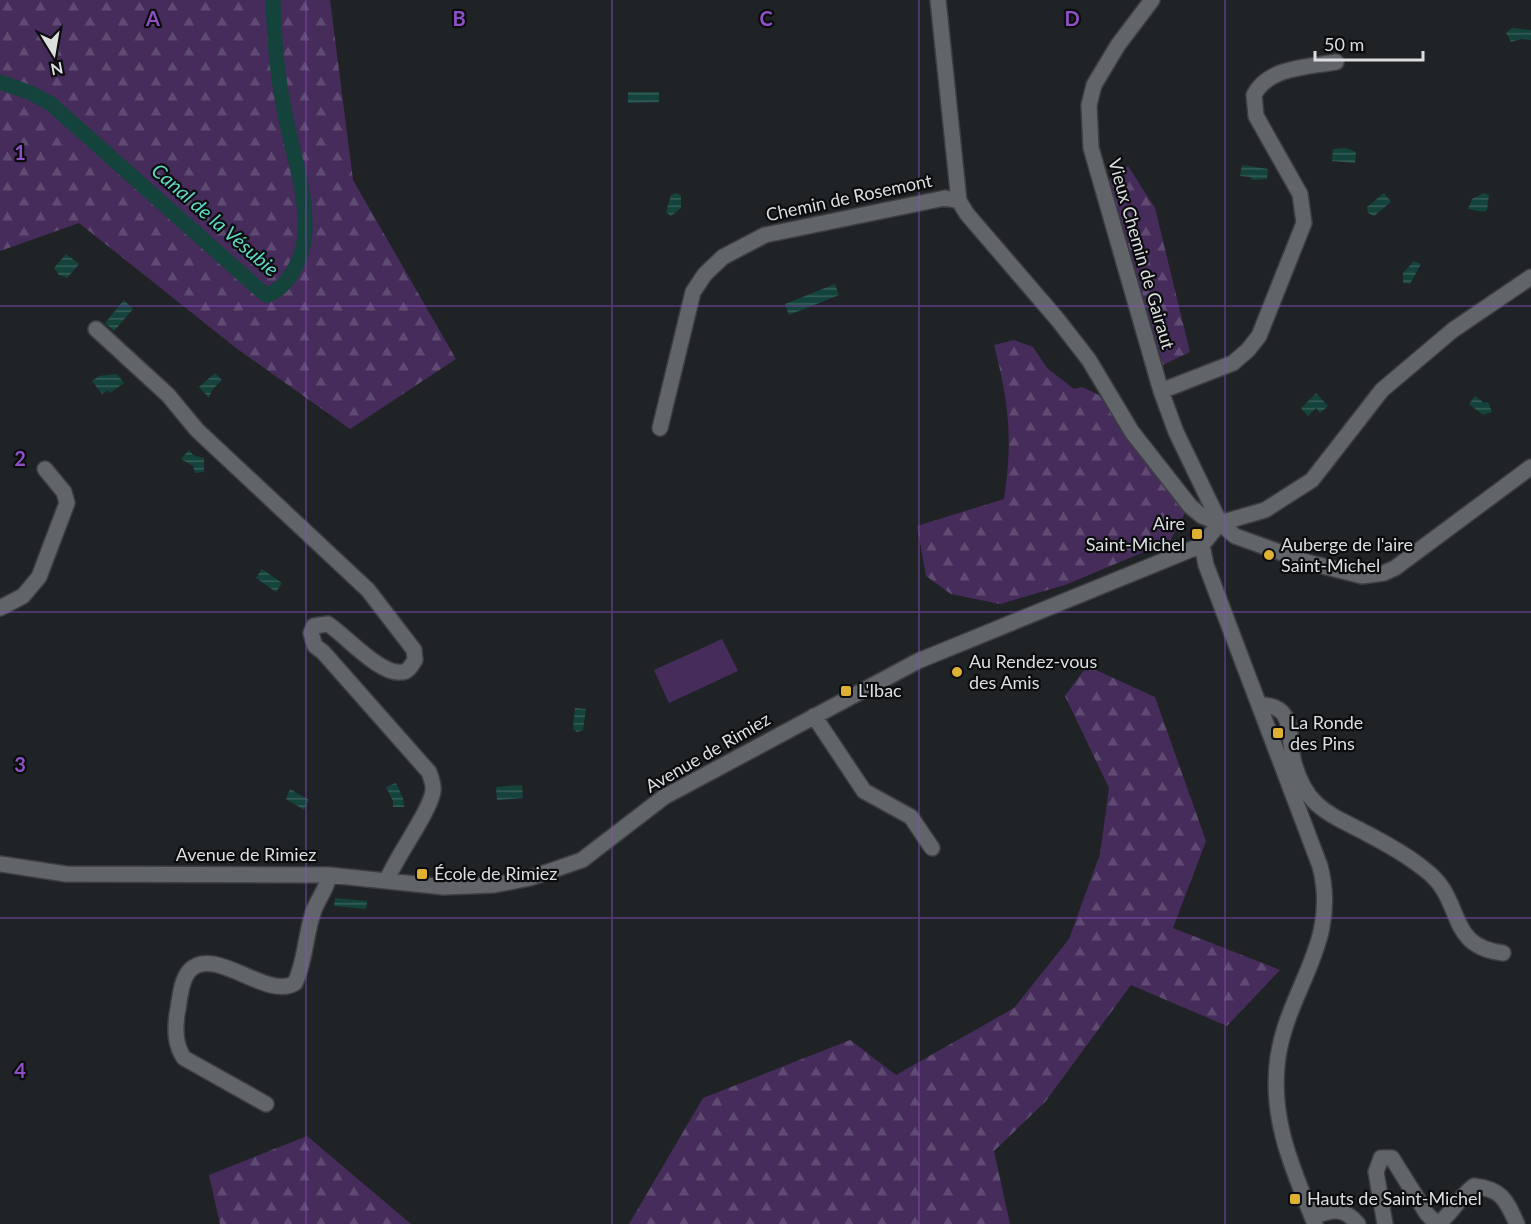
<svg xmlns="http://www.w3.org/2000/svg" width="1531" height="1224" font-family="Lato,sans-serif">
  <style>
    .forest { fill: url(#forest-firs) }
    .park { fill: #452c5b }
    .water { fill: url(#water-rules) }
    .lines { fill: none; stroke-linecap: round; stroke-linejoin: round }
    .canal { stroke: #14433c; stroke-width: 15 }
    .minor-casing { stroke: #3c3e41; stroke-width: 18 }
    .minor { stroke: #616468; stroke-width: 15 }
    .grid { fill: none; stroke: #8e50c6; stroke-width: 1.5; stroke-opacity: 0.55 }
    .poi-dot { fill: #deb133; stroke: #0b0c0d; stroke-width: 2 }
    .labels { text-anchor: middle; stroke-width: 4.5; stroke-linejoin: round; paint-order: stroke }
    .street-label { font-size: 18px; fill: #dcdee0; stroke: #0b0c0d }
    .poi-label { font-size: 18px; fill: #dcdee0; stroke: #0b0c0d; text-anchor: start }
    .water-label { font-size: 20px; font-style: italic; fill: #5cdac7; stroke: #0b0c0d }
    .grid-label { font-size: 20px; text-anchor: middle; font-weight: bold; fill: #8e50c6; stroke: #0b0c0d; stroke-width: 4.5; stroke-linejoin: round; paint-order: stroke }
  </style>
  <defs>
    <pattern id="forest-firs" width="22" height="20" patternUnits="userSpaceOnUse" patternTransform="scale(1.5)"><rect width="22" height="20" fill="#452c5b"/><path d="M5 1l3.5 6h-7zM16 11l3.5 6h-7z" fill="#5f4a72"/></pattern>
    <pattern id="water-rules" width="6" height="5" patternUnits="userSpaceOnUse" patternTransform="scale(1.5)"><rect width="6" height="5" fill="#14433c"/><path d="M0 2.5h6" fill="none" stroke="#365e58"/></pattern>
  </defs>
  <rect width="100%" height="100%" fill="#202326"/>
  <path class="forest" d="M0 0H330L353 180 456 359 350 429 236 348 79 223 0 251Z
    M1128 166 1155 208 1190 352 1163 365 1109 180Z
    M1014 340 1033 347 1047 368 1074 389 1082 387 1103 397 1184 504 1185 513 1170 541 1065 585 1000 604 951 594 926 576 917 526 1004 499C1013 440 1009 403 994 345Z
    M1087 666 1155 697 1206 841 1173 928 1280 970 1227 1026 1131 985 1045 1102 994 1151 1010 1224H629L703 1098 850 1040 896 1075 1014 1008 1069 939 1100 854 1109 788 1065 696Z
    M307 1136 411 1224H220L209 1175Z"/>
  <path class="park" d="M722 639 738 671 669 703 654 670Z"/>
  <path class="water" d="M1512 28 1531 30V40L1521 39 1511 42 1506 33Z
    M628 92H659V102L628 103Z
    M1346 148 1356 152 1355 163 1332 161 1333 149Z
    M1242 165 1268 169 1267 179 1253 180 1250 177 1240 176Z
    M677 193 681 196V208L671 216 666 212 671 195Z
    M1384 193 1391 202 1374 216 1368 213 1367 207Z
    M1484 193 1489 195 1487 210 1484 212 1468 209 1472 199Z
    M66 254 79 264 67 278 59 275 54 268Z
    M1414 261 1421 264 1410 284 1403 283V273Z
    M835 284 839 295 789 315 785 304Z
    M124 300 133 309 114 331 105 323Z
    M215 373 222 380 212 390 209 398 199 387Z
    M117 374 124 383 110 393 108 390 102 394 92 381 99 376Z
    M1316 393 1328 406 1320 413 1316 408 1308 416 1301 408Z
    M1475 396 1484 403 1488 402 1492 412 1483 415 1469 404Z
    M189 450 193 455 204 458V472L195 473 193 466 181 459Z
    M262 569 282 583 276 592 256 578Z
    M575 708 586 709 583 730 577 732 573 729Z
    M396 783 403 798 404 807H393V801L386 787Z
    M522 785 523 798 497 800 496 787Z
    M290 789 309 800 304 810 286 799Z
    M335 898 367 901 366 909 334 906Z"/>
  <g class="lines">
    <path class="canal" d="M0 82 31 93 51 104 261 291 267 295C287 289 301 261 304 241 310 200 292 153 285 114 277 76 274 38 273 0"/>
    <g class="minor-casing">
      <path id="minor" d="M938 0 959 201 967 214 1058 320 1089 360 1132 432 1190 506 1202 516 1220 523 1235 536 1307 562 1362 576 1384 573 1395 568 1531 467
        M1152 0 1118 45 1094 85 1089 105 1091 148 1161 391 1176 432 1220 523
        M96 329 168 395 197 430 368 590 414 650 415 660C412 665 408 672 402 672 381 676 345 635 328 624L314 626 311 633 315 646 323 652 429 772C431 778 434 784 433 791 430 812 397 855 387 880
        M1161 391 1233 363 1248 350 1259 336 1304 223 1300 194 1256 116 1254 95C1268 67 1308 67 1336 62
        M660 428 693 292 705 274 723 257 765 235 945 198 959 201
        M0 608 23 596 39 577 67 503 64 492 45 469
        M1260 705C1297 705 1287 737 1294 763 1307 808 1328 813 1366 833 1385 843 1407 855 1424 869 1466 899 1444 946 1503 953
        M814 716 864 791 911 817 932 848
        M0 864 66 874 329 875 444 887 494 885 530 878 582 860 664 797 918 661 1202 545
        M266 1104 184 1058C175 1045 175 1030 177 1014 180 1001 180 981 190 970 215 945 268 1001 295 983 306 960 305 934 314 910 319 897 327 889 329 875
        M1312 1217C1332 1210 1343 1206 1358 1224
        M1315 1224C1293 1170 1269 1118 1278 1057 1289 986 1340 943 1320 866L1206 565 1202 545 1220 523 1265 510 1312 480 1382 390 1453 330 1531 277
        M1385 1224 1376 1172 1381 1158H1392L1427 1214 1437 1224C1451 1216 1458 1198 1474 1186 1502 1189 1506 1200 1517 1224"/>
    </g>
    <use href="#minor" class="minor"/>
  </g>
  <path class="grid" d="M306 0V1224M612 0V1224M919 0V1224M1225 0V1224M0 306H1531M0 612H1531M0 918H1531"/>
  <g class="poi-dot">
    <rect x="1191" y="528" width="12" height="12" rx="3"/>
    <circle cx="1269" cy="555" r="6"/>
    <circle cx="957" cy="672" r="6"/>
    <rect x="840" y="685" width="12" height="12" rx="3"/>
    <rect x="1272" y="727" width="12" height="12" rx="3"/>
    <rect x="416" y="868" width="12" height="12" rx="3"/>
    <rect x="1289" y="1193" width="12" height="12" rx="3"/>
  </g>
  <g class="labels">
    <g class="street-label">
      <text transform="translate(849 198) rotate(-12)" y="6">Chemin de Rosemont</text>
      <text transform="translate(1141 254) rotate(74)" y="6">Vieux Chemin de Gairaut</text>
      <text transform="translate(708 753) rotate(-30)" y="6">Avenue de Rimiez</text>
      <text x="246" y="861">Avenue de Rimiez</text>
    </g>
    <g class="poi-label">
      <text x="1185" y="530" text-anchor="end">Aire<tspan x="1185" dy="21">Saint-Michel</tspan></text>
      <text x="1281" y="551">Auberge de l'aire<tspan x="1281" dy="21">Saint-Michel</tspan></text>
      <text x="969" y="668">Au Rendez-vous<tspan x="969" dy="21">des Amis</tspan></text>
      <text x="858" y="697">L'Ibac</text>
      <text x="1290" y="729">La Ronde<tspan x="1290" dy="21">des Pins</tspan></text>
      <text x="434" y="880">École de Rimiez</text>
      <text x="1307" y="1205">Hauts de Saint-Michel</text>
    </g>
    <g class="water-label">
      <text transform="translate(215 220) rotate(41)" y="7">Canal de la Vésubie</text>
    </g>
  </g>
  <g class="grid-label">
    <text x="153" y="26">A</text>
    <text x="459" y="26">B</text>
    <text x="766" y="26">C</text>
    <text x="1072" y="26">D</text>
    <text x="20" y="160">1</text>
    <text x="20" y="466">2</text>
    <text x="20" y="772">3</text>
    <text x="20" y="1078">4</text>
  </g>
  <g transform="translate(54 54) rotate(169)" stroke="#0b0c0d" stroke-width="4.5" paint-order="stroke">
  <path d="M0-4.5L10 22L0 15L-10 22Z" fill="#dcdee0"/>
  <text y="-9" font-size="16" font-weight="bold" text-anchor="middle" fill="#dcdee0">N</text>
  </g>
  <path d="M1315 51v9h108v-9" fill="none" stroke="#dcdee0" stroke-width="3"/>
  <text x="1324" y="51" font-size="18" fill="#dcdee0" stroke="#0b0c0d" stroke-width="4.5" paint-order="stroke">50 m</text>
</svg>
